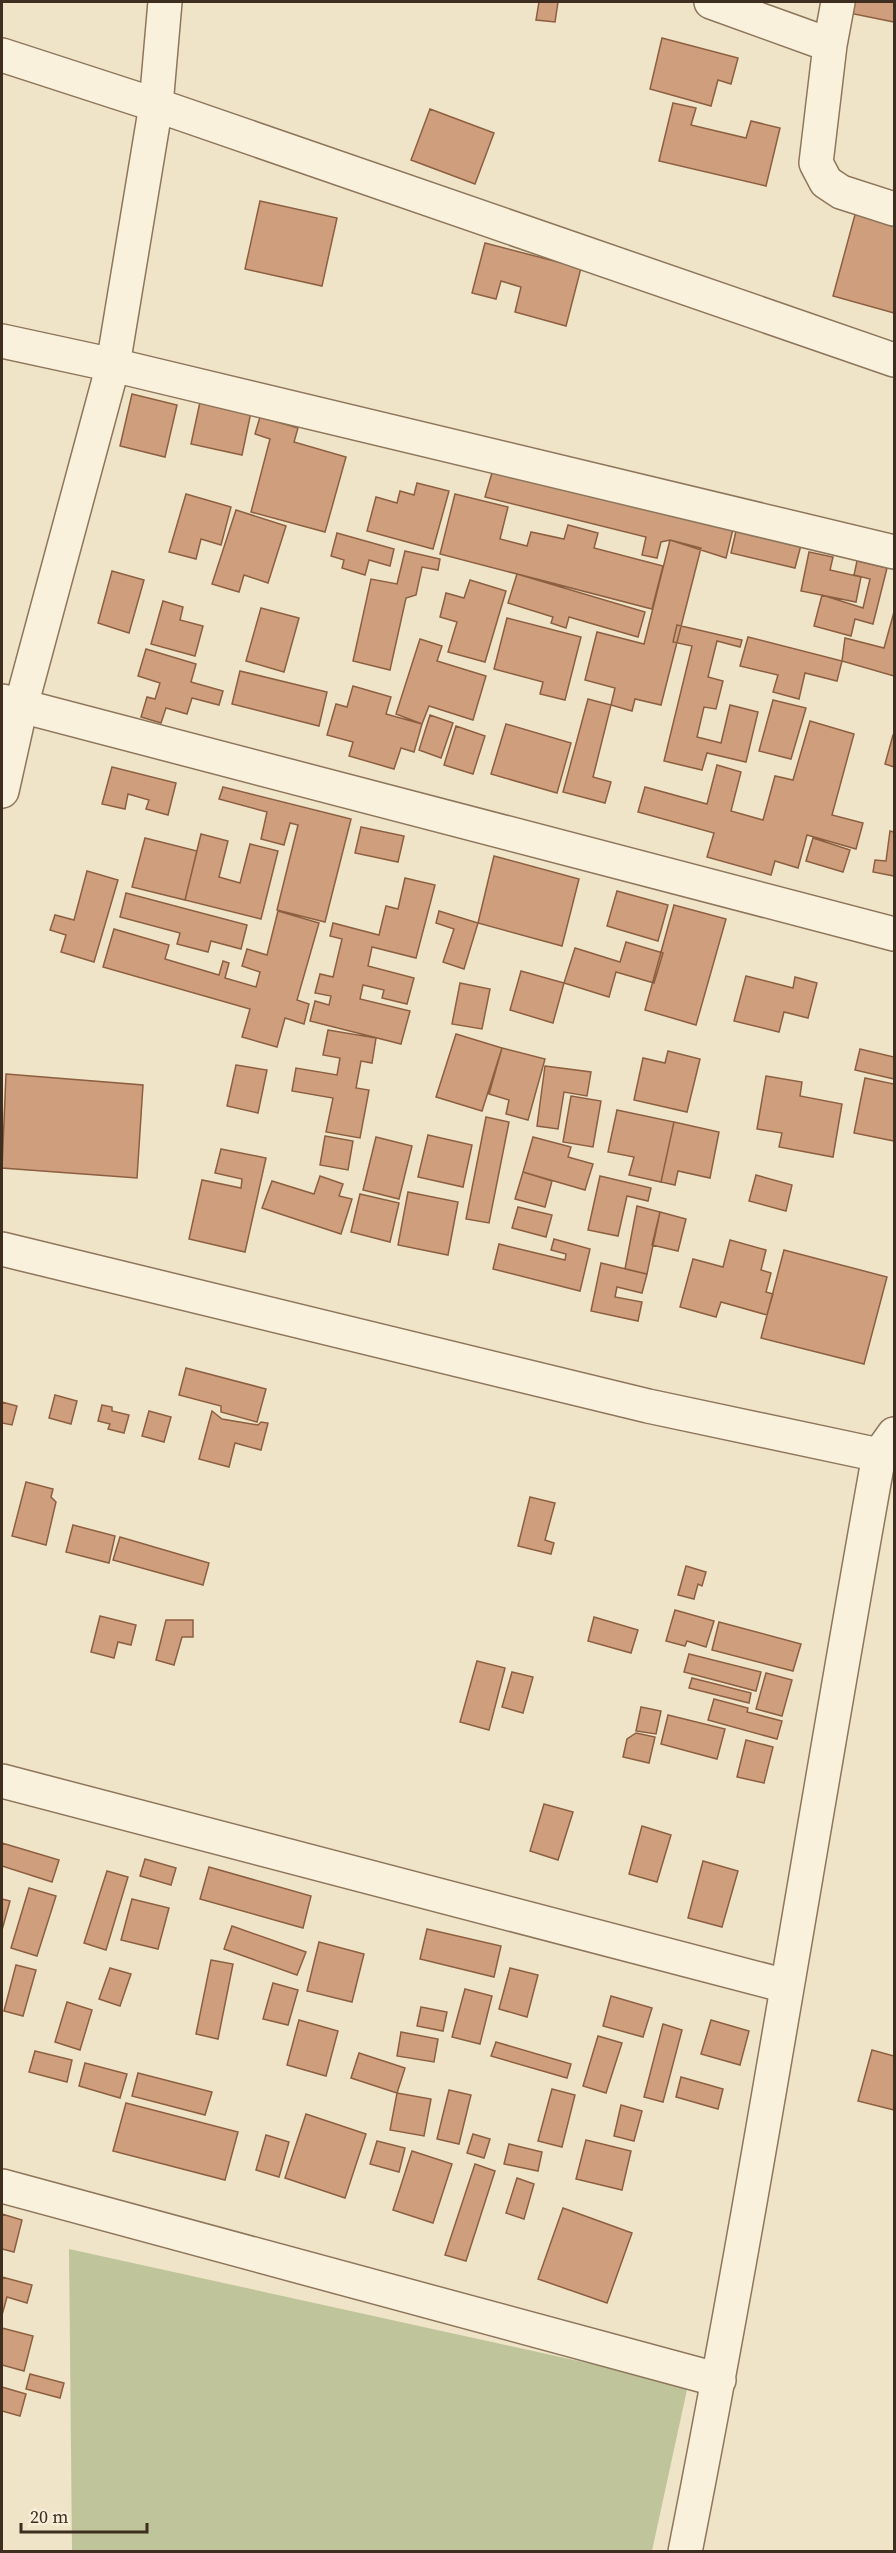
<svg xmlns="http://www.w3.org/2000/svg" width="896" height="2553" font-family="'Source Serif 4',serif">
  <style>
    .cemetery { fill: #bfc49a }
    .building { fill: #cf9f7d; stroke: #8d5f41; stroke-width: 1.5 }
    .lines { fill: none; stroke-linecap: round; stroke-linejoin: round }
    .street-casing { stroke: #8d765c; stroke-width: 36 }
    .street { stroke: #faf1dc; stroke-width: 33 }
  </style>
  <rect width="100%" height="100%" fill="#f0e4c8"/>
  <path class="cemetery" d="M69 2249 688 2385 652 2551H72Z"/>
  <path class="building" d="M539 2H558L555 22 536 20Z
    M846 2H894V22L844 12Z
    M662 38 738 58 731 84 718 80 711 106 650 89Z
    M673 103 696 108 691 125 746 138 751 121 780 128 766 186 659 161Z
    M430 109 494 133 475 184 411 160Z
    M260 201 337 218 322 286 245 269Z
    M856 211 894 222V313L833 296Z
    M485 243 581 268 566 326 515 312 521 287 501 281 496 299 472 293Z
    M132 394 177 405 165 457 120 446Z
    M200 402 251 412 242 455 191 444Z
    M260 417 298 428 294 442 346 457 325 532 251 512 270 439 255 434Z
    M494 466 734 525 726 558 670 540 661 542 657 558 642 555 646 537 485 497Z
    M417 483 449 491 433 549 367 531 376 497 397 503 400 491 414 495Z
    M186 494 231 507 221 545 201 539 196 559 169 552Z
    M455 494 508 507 500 539 527 546 531 532 564 539 568 525 598 533 594 548 663 566 652 609 440 554Z
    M236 510 286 526 268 583 244 575 239 592 212 584Z
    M736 531 801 545 795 568 731 553Z
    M337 533 394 549 390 566 369 560 365 575 342 568 344 560 331 556Z
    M670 540 701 548 661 705 635 699 632 711 611 705 615 688 585 680 597 632 644 644Z
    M405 551 440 559 438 570 422 567 416 595 406 598 390 670 353 661 371 579 397 584Z
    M809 552 833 557 830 570 861 577 856 602 801 591Z
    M857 561 887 568 873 624 855 619 851 636 814 626 822 595 863 608 870 579 854 575Z
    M112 571 144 580 129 633 98 623Z
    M517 574 645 612 638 637 569 617 566 628 551 623 553 617 508 603Z
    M470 580 506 591 485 662 448 652 457 622 440 617 446 593 464 598Z
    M163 601 183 607 180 620 203 626 195 656 151 644Z
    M261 608 299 618 284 672 246 661Z
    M894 612V676L842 661 845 638 884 648Z
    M507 618 581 637 565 700 540 694 543 682 494 669Z
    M677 625 742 640 740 647 717 641 708 677 723 681 716 709 704 707 697 737 721 743 730 705 758 712 746 762 707 753 702 770 664 761 692 646 673 642Z
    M748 637 842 661 837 681 805 673 799 699 773 692 778 675 740 666Z
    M420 639 442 646 437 661 486 676 473 720 429 706 422 724 396 714Z
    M146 649 196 664 191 682 223 691 219 705 192 698 187 714 166 708 161 723 141 717 147 697 155 699 160 683 138 676Z
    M240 671 327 692 319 726 232 704Z
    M353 686 391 697 386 714 422 724 414 752 401 748 394 769 349 756 353 742 327 735 336 704 347 707Z
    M588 699 611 705 593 777 611 782 605 803 563 792Z
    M773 700 806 708 791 759 759 751Z
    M430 715 453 723 441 758 419 750Z
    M810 721 854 734 832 815 863 823 856 849 807 835 798 868 775 861 771 875 707 857 714 833 638 812 645 787 707 804 717 765 741 772 731 811 763 820 775 776 793 780Z
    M506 724 571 743 557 793 491 774Z
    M456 726 485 736 473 774 444 765Z
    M893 735H894V767L885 764Z
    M112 767 176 783 168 815 146 809 149 800 128 794 125 809 102 804Z
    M223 787 351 819 325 922 277 910 298 825 290 823 284 845 261 839 267 812 219 799Z
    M361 827 404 836 398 862 355 853Z
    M890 831 894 832V876L873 872 875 860 886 861Z
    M201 834 228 841 219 877 240 883 250 844 278 851 261 919 185 900Z
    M145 838 197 851 185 900 132 887Z
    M813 838 850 850 843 872 806 861Z
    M494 856 579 879 562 946 478 923Z
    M87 871 118 880 94 962 61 952 66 935 50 930 55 915 74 920Z
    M405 878 435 885 416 958 372 947 368 966 414 978 407 1004 382 998 384 990 363 985 360 999 410 1011 401 1044 310 1021 315 1001 329 1005 331 996 315 993 320 974 333 977 342 939 330 936 333 923 379 935 386 906 398 909Z
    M617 891 668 905 658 941 607 926Z
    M126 893 247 925 241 949 211 941 208 952 177 944 180 933 120 917Z
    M674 905 726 919 696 1025 645 1010Z
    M278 911 319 923 297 1000 309 1004 304 1024 285 1018 277 1047 242 1037 250 1009 103 967 114 929 169 945 165 959 219 975 223 961 229 963 225 978 256 987 260 972 242 966 247 949 267 955Z
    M439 911 478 923 464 969 443 962 454 929 436 923Z
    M626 942 663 953 654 983 616 972 609 997 564 983 575 948 620 962Z
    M521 971 564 983 553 1023 510 1010Z
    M746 976 793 988 795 977 817 983 808 1018 784 1012 779 1032 734 1021Z
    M460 983 490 989 482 1029 452 1024Z
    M328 1030 376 1038 372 1063 361 1061 356 1088 369 1090 360 1138 326 1132 333 1098 292 1091 296 1068 337 1075 340 1058 323 1055Z
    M456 1034 502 1048 482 1111 436 1097Z
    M502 1048 545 1059 528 1120 506 1114 509 1100 489 1094Z
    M860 1049 894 1057V1079L855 1070Z
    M668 1051 700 1059 687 1112 634 1100 643 1058 665 1063Z
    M236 1065 267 1070 258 1113 227 1106Z
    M545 1066 591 1072 587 1096 564 1092 558 1129 537 1126Z
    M6 1074 143 1085 137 1178 2 1168Z
    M766 1076 802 1082 800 1096 842 1104 833 1157 779 1147 782 1133 757 1129Z
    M865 1078 894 1084V1141L854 1133Z
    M571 1096 601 1101 593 1147 563 1142Z
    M617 1110 674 1122 661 1182 629 1175 634 1157 608 1152Z
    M486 1117 509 1122 489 1223 466 1219Z
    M674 1122 719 1132 710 1178 678 1171 675 1185 661 1182Z
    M428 1135 472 1145 463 1187 418 1177Z
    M325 1136 353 1141 348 1170 320 1165Z
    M376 1137 412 1146 399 1199 363 1190Z
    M533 1137 571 1147 568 1157 593 1164 585 1190 523 1172Z
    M221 1149 266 1158 245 1252 189 1239 202 1180 241 1188 242 1179 215 1173Z
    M523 1172 552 1181 545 1207 515 1199Z
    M756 1175 792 1185 786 1211 749 1201Z
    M320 1176 343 1184 339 1196 352 1199 341 1234 262 1208 272 1181 314 1194Z
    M600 1176 651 1188 648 1201 627 1196 618 1236 588 1230Z
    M408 1192 458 1202 448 1255 398 1245Z
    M360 1194 399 1203 390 1242 351 1232Z
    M637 1206 660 1212 647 1274 625 1269Z
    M518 1207 552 1215 546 1237 512 1228Z
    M660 1212 686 1219 678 1251 652 1245Z
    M554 1239 590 1249 580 1291 493 1269 499 1244 565 1260 566 1254 551 1250Z
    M730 1240 766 1250 761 1270 771 1273 766 1292 773 1294 767 1315 721 1302 716 1317 680 1307 693 1259 723 1267Z
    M784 1250 887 1277 864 1364 761 1338Z
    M601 1263 647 1274 642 1293 617 1287 615 1297 642 1302 638 1321 591 1311Z
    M186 1368 266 1389 257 1422 221 1412V1406L179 1395Z
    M55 1395 77 1401 71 1424 49 1418Z
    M2 1402 17 1406 12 1425 2 1423Z
    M102 1405 112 1407V1411L129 1415 124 1433 108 1429 110 1424 98 1421Z
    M149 1411 171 1417 164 1442 142 1436Z
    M212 1411 222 1419 258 1425 261 1422 268 1423 261 1450 235 1443 229 1467 199 1459Z
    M26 1482 53 1489 51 1497 56 1502 46 1545 12 1536Z
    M530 1497 555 1503 545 1540 554 1543 551 1554 518 1546Z
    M73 1525 115 1536 109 1563 66 1552Z
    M120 1537 209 1563 203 1585 113 1560Z
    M686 1566 706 1572 702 1586 698 1584 694 1599 678 1595Z
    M675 1610 714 1621 706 1647 687 1641 685 1646 666 1641Z
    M100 1616 136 1625 131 1645 118 1642 114 1658 91 1652Z
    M594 1617 638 1630 631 1653 588 1641Z
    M166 1620H193V1637H182L174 1665 156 1660Z
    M719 1622 801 1644 793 1671 712 1650Z
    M689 1654 761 1672 756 1691 684 1672Z
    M477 1661 505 1668 489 1730 460 1722Z
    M512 1672 533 1677 523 1713 502 1707Z
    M766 1673 792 1680 782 1716 756 1709Z
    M692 1678 751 1693 749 1703 689 1688Z
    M714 1699 748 1708 747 1712 782 1721 777 1739 708 1720Z
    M641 1707 661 1711 656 1734 636 1731Z
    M668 1715 725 1729 717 1759 661 1744Z
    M636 1733 655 1737 649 1763 623 1757 627 1739Z
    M746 1740 773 1747 764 1783 737 1777Z
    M544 1804 573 1812 558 1860 530 1851Z
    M642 1826 671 1835 657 1882 629 1874Z
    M2 1843 59 1860 52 1882 2 1866Z
    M145 1859 176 1868 171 1885 140 1876Z
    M703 1861 738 1871 722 1927 688 1918Z
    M209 1867 311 1896 303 1928 200 1899Z
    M107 1871 128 1877 106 1950 84 1943Z
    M29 1888 56 1896 37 1956 11 1948Z
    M2 1899 10 1901 2 1930Z
    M132 1899 169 1908 158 1949 121 1940Z
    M232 1926 306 1952 297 1975 224 1949Z
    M427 1929 501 1946 494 1977 420 1959Z
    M319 1942 364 1954 352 2002 307 1991Z
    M211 1960 233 1964 218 2039 196 2034Z
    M16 1965 36 1970 23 2016 4 2011Z
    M110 1968 131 1974 120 2006 99 1999Z
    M510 1968 538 1975 527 2017 499 2009Z
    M273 1983 298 1990 288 2025 263 2019Z
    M465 1989 492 1996 480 2044 452 2037Z
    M611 1996 652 2008 643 2037 603 2026Z
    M67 2002 92 2010 80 2050 55 2042Z
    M421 2007 447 2012 443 2031 417 2026Z
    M299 2020 338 2031 326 2076 287 2065Z
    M711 2020 749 2031 740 2065 701 2054Z
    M663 2024 682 2030 663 2102 644 2097Z
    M401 2032 438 2039 434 2062 397 2056Z
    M598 2036 622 2043 606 2093 583 2086Z
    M496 2042 571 2064 567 2078 491 2056Z
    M872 2050 894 2056V2110L858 2101Z
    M35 2051 72 2060 67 2082 29 2072Z
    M359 2053 405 2068 397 2093 351 2078Z
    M85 2063 127 2074 120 2098 79 2086Z
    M138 2073 212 2092 205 2115 132 2096Z
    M681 2077 723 2089 718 2109 676 2097Z
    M552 2089 575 2095 562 2147 538 2141Z
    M449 2090 471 2095 459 2144 437 2139Z
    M397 2093 431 2099 424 2136 390 2130Z
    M126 2103 238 2132 225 2180 113 2151Z
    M621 2105 642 2111 634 2141 614 2136Z
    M306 2114 366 2134 345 2198 285 2178Z
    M473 2134 490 2139 484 2158 467 2153Z
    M266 2135 289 2142 279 2177 256 2170Z
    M586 2140 631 2151 622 2190 576 2179Z
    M377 2141 405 2148 399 2172 370 2164Z
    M509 2144 542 2152 538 2171 504 2164Z
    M412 2151 452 2164 433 2223 393 2210Z
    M475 2164 495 2171 466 2261 445 2255Z
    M517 2178 534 2184 524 2219 506 2213Z
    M563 2208 632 2233 607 2303 538 2279Z
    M2 2214 22 2220 14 2252 2 2249Z
    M2 2277 32 2285 27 2303 7 2297 2 2315Z
    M2 2328 33 2336 24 2371 2 2365Z
    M30 2374 64 2383 60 2398 26 2389Z
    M2 2387 26 2394 20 2416 2 2411Z"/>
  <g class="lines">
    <g class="street-casing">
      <path id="street" d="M711 2 830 45
        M838 2 830 45 816 163 826 182 841 192 894 209
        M2 55 156 105 894 360
        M2 341 113 365 894 552
        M2 701 894 934
        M2 791 21 706 113 365 156 105 165 2
        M2 1249 648 1406 879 1455H894
        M2 1781 786 1986
        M2 2186 719 2380
        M685 2552C757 2188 813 1821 879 1455L894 1434"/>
    </g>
    <use href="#street" class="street"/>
  </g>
  <rect width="896" height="2553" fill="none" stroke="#3d2e20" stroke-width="6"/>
  <path d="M21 2523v9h126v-9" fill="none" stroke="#3d2e20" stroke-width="3"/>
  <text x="30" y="2523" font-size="18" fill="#3d2e20" stroke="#f7eed8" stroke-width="4.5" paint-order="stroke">20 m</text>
</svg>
